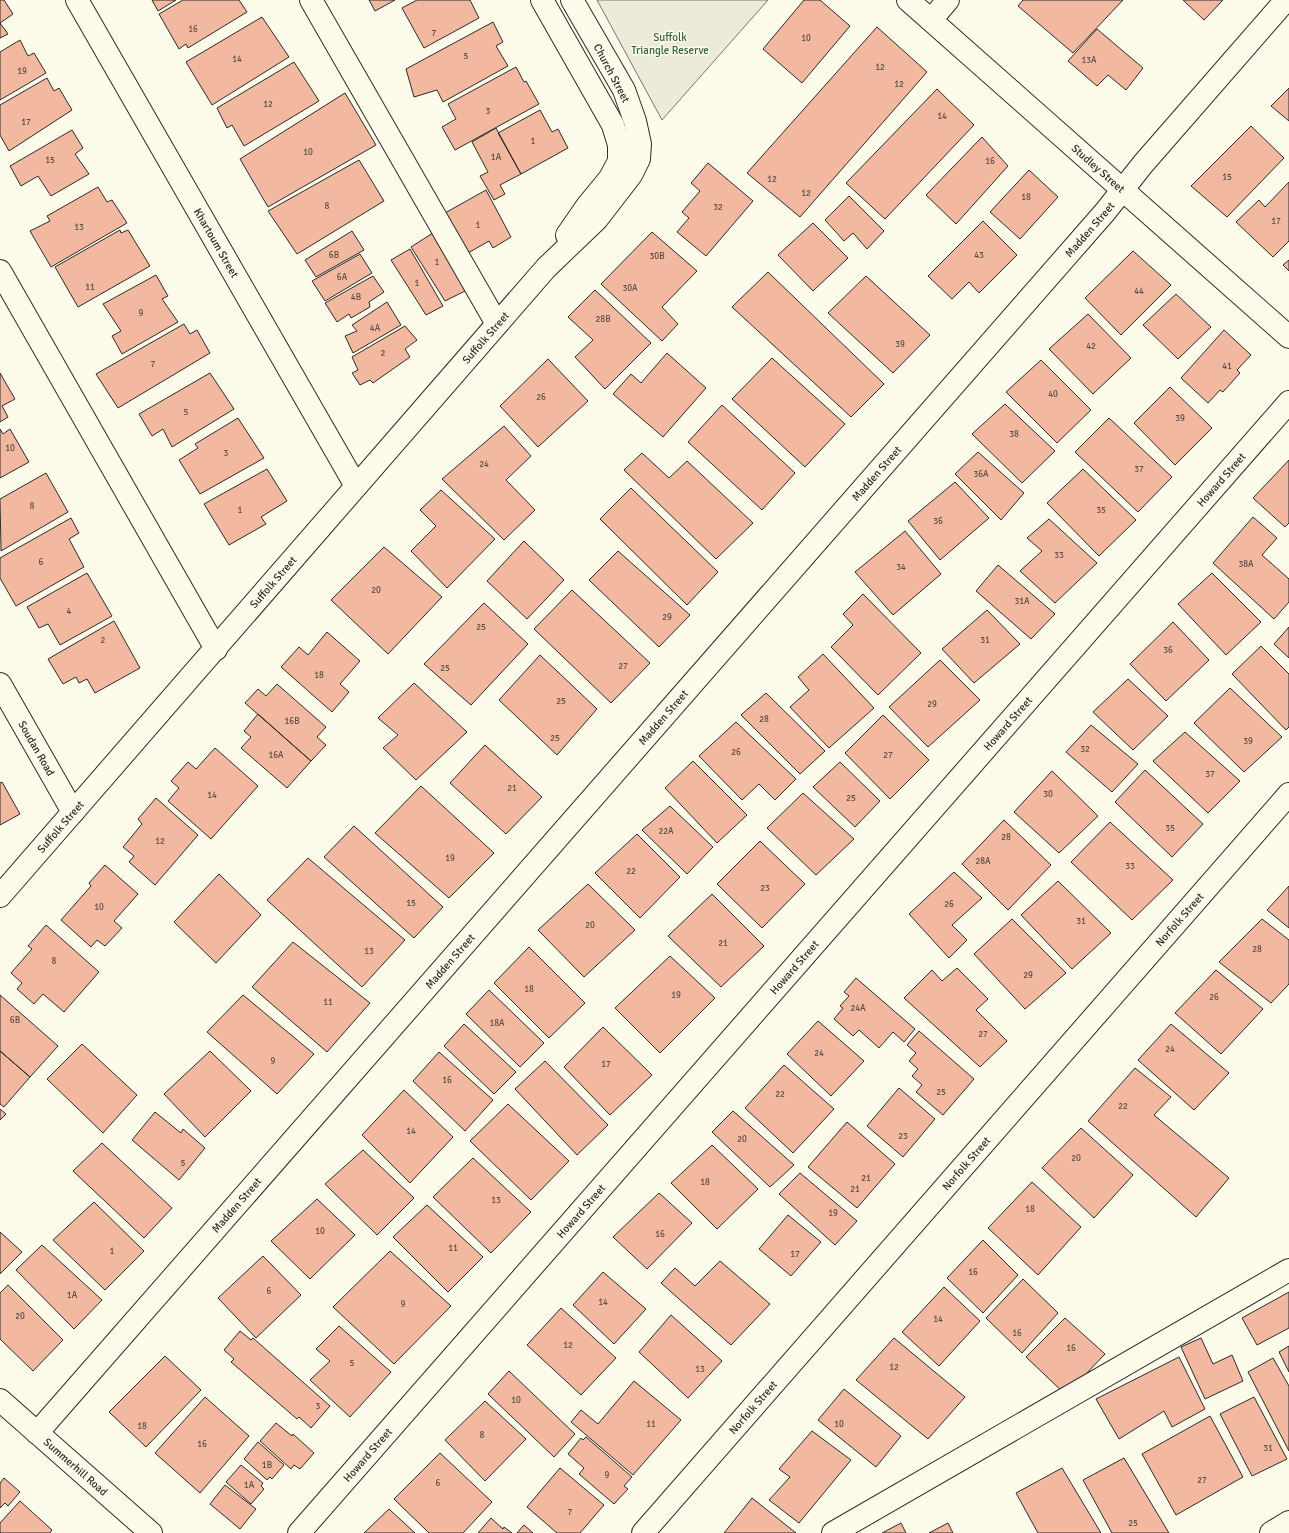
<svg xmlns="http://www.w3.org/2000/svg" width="1289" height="1533" font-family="Signika,sans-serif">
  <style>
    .green { fill: #ecebdb; stroke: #74746e }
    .building { fill: #f2b8a0; stroke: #2b2b2b }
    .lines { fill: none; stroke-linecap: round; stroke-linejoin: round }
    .minor-casing { stroke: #2b2b2b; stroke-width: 24 }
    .highway-casing { stroke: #2b2b2b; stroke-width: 24 }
    .minor { stroke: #fdfbea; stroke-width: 22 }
    .highway { stroke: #fdfbea; stroke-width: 22 }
    .labels { text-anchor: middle; stroke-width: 3; stroke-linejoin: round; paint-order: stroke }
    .number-label { font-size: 9px; fill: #5d4e48 }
    .park-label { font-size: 11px; fill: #34623c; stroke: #fdfbea }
    .street-label { font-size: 11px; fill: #2b2b2b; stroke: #fdfbea }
  </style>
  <rect width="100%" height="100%" fill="#fdfbea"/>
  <path class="green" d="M597 0H768L662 120Z"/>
  <path class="building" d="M0 0H4L13 14 0 23Z
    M152 0H176L158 11Z
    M183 0H239L247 12 188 48 186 44 179 49 159 14Z
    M369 0H395L375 11Z
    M417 0H470L479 18 424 48 402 8Z
    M804 0H820L850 26 802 83 763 49Z
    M1023 0H1123L1073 53 1018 6Z
    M1183 0H1223L1204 20Z
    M262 17 289 57 212 105 186 62Z
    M493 22 503 42 496 46 508 66 443 102 437 90 414 97 406 69Z
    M0 23 8 34 0 38Z
    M877 27 927 72 800 217 747 173Z
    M1097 29 1143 68 1126 90 1108 75 1097 86 1068 61Z
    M20 40 28 56 34 53 46 73 0 100V52Z
    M294 62 319 101 244 146 232 125 227 128 217 108Z
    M516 67 524 82 526 81 539 104 455 150 442 127 456 119 448 104Z
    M47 78 54 91 59 88 72 110 9 151 0 135V105Z
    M1289 88V121L1271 106Z
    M937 89 974 125 885 219 846 183Z
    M345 93 376 145 268 207 240 159Z
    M540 110 552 132 558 129 568 148 521 174 498 133Z
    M1251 126 1284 158 1227 217 1191 186Z
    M496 128 521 174 500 185 505 194 494 200 480 176 488 172 472 142Z
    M72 130 83 148 75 154 89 174 51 196 38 176 21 186 10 166Z
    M982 137 1008 166 956 224 926 195Z
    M359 160 384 201 297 254 268 211Z
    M708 163 753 201 706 256 677 232 689 218 682 212 700 191 691 183Z
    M1029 170 1058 197 1020 239 990 212Z
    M1289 182V241L1273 257 1236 222 1259 200 1265 207Z
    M98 187 107 202 112 200 127 223 51 267 30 231 50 221 47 216Z
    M486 190 511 237 493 248 489 241 468 253 445 213Z
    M849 196 884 231 867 249 853 233 844 241 825 220Z
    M983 221 1017 255 979 293 969 282 952 299 928 276Z
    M813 223 848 258 813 291 778 255Z
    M120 230 121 233 128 230 150 266 78 307 55 267Z
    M352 231 364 250 316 277 305 260Z
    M436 231 467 290 445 301 411 247Z
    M652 232 697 271 662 307 678 324 662 341 601 284Z
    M410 249 443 306 426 315 391 260Z
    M1133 251 1171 285 1121 335 1085 298Z
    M360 254 372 273 325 301 312 281Z
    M1289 260V271L1283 265Z
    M768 272 884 384 851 417 732 307Z
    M156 275 168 296 162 299 178 322 122 354 112 336 121 331 103 304Z
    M373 276 384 292 369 302 370 307 351 318 349 314 337 322 325 303Z
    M866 276 930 335 893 373 828 313Z
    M595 290 651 343 605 389 575 357 593 340 568 317Z
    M1176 294 1211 327 1178 359 1143 325Z
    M387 302 401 325 353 353 345 336 357 331 352 325Z
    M1088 314 1131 358 1093 394 1049 349Z
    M184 324 190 334 197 330 210 353 118 408 96 374Z
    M405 326 417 340 405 349 410 357 373 383 370 380 360 385 352 373 358 370 352 357Z
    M1224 330 1251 355 1237 370 1240 373 1223 392 1220 390 1208 403 1181 378Z
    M667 353 706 388 663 437 613 394 631 374 641 383Z
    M772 358 845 424 805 467 732 399Z
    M548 359 588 401 538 447 500 406Z
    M1041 360 1091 410 1057 443 1006 392Z
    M0 373 15 399 2 406 8 417 0 422Z
    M210 373 234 409 172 447 163 429 152 436 139 414Z
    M1170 387 1212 428 1175 465 1134 423Z
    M1005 404 1055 451 1022 483 972 434Z
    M722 405 795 473 762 510 688 442Z
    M238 418 264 458 200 494 179 460 198 448 195 444Z
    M1109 418 1172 477 1138 512 1075 452Z
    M504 426 531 456 506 480 535 510 504 540 442 479Z
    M0 429 3 434 10 429 29 462 0 478Z
    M978 452 1024 493 1001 520 955 474Z
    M642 453 669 478 687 461 753 523 716 559 624 470Z
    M1289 460V523L1285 527 1253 498Z
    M267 469 287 501 261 517 266 524 229 545 204 504Z
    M1083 469 1136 520 1099 556 1047 503Z
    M46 473 68 512 1 551 0 499Z
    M955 482 989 518 940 560 908 521Z
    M631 488 718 572 687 605 600 519Z
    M441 490 495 539 447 588 411 551 436 526 420 510Z
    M1253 517 1277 538 1262 555 1289 579V602L1274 619 1213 563Z
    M71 518 79 533 69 539 84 567 16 606 0 578V558Z
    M1049 519 1097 563 1055 603 1020 571 1042 551 1027 538Z
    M905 531 941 574 893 615 855 572Z
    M524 541 564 580 527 619 487 581Z
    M384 547 442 597 388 654 331 600Z
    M618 551 690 615 659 647 589 580Z
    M998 565 1055 614 1031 639 976 591Z
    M87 573 112 616 60 645 48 624 39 628 27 607Z
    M1212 573 1261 622 1226 655 1178 604Z
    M572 590 650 663 611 703 534 629Z
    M863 594 921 653 878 695 831 647 853 625 843 614Z
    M484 603 528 644 471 705 424 664Z
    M987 610 1020 644 974 683 942 649Z
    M114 621 140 668 95 693 87 679 79 683 76 677 63 684 48 659Z
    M1173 622 1209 660 1166 701 1130 664Z
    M1289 627V658L1274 644Z
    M327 632 360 661 340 684 349 692 332 712 281 667 299 647 308 655Z
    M1261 646 1289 674V727L1286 730 1232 674Z
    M823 654 874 708 829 748 790 707 809 690 798 677Z
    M540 655 597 709 557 755 499 700Z
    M940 660 980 700 928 747 889 707Z
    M1128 679 1168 716 1133 750 1093 712Z
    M414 683 467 732 416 780 383 748 398 735 378 718Z
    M277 684 326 727 317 737 326 745 311 761 245 703 258 689 266 696Z
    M1230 688 1282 737 1244 772 1194 723Z
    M766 693 825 751 800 774 741 715Z
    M258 714 311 761 287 788 241 748 251 737 244 731Z
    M883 715 929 760 890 799 845 753Z
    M736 722 796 779 775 800 759 784 742 800 699 756Z
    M1091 725 1138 764 1112 792 1066 752Z
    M1185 732 1240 781 1208 813 1153 761Z
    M485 745 542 797 506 834 450 783Z
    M215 748 258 786 211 839 168 801 179 788 171 781 188 762 196 769Z
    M693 761 747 815 717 843 665 788Z
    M840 762 880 801 855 827 813 787Z
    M1145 770 1203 824 1172 857 1115 802Z
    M1052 771 1098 816 1059 853 1014 812Z
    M2 782 20 814 0 825V783Z
    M421 786 494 853 449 898 375 833Z
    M803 793 854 839 816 875 767 828Z
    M156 798 198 835 155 885 129 862 134 856 123 847 142 824 138 819Z
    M670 806 713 847 687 874 642 830Z
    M1004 820 1051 865 1008 910 962 864Z
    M1110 822 1173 880 1132 920 1071 862Z
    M354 826 443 907 414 938 324 857Z
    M637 834 680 877 640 918 595 873Z
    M760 841 805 884 762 928 717 884Z
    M308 858 405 940 362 987 267 900Z
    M105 865 138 894 114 921 122 928 105 946 97 940 91 947 61 920 91 886 89 883Z
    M954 872 982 898 952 925 967 940 949 958 909 914Z
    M219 874 261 915 216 963 174 922Z
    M1058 881 1111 933 1072 969 1021 915Z
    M588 884 635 930 584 977 538 930Z
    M1289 886V928L1267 910Z
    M712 894 764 946 721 987 668 936Z
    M1012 919 1066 973 1025 1009 974 954Z
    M1262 919 1289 940V984L1271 1003 1219 962Z
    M46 925 99 972 64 1012 43 994 34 1004 17 989 22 983 11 973 32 949 28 946Z
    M293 942 370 1003 327 1052 252 987Z
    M529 947 585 1003 549 1038 494 983Z
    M670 956 715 998 660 1053 615 1008Z
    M957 968 988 999 976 1010 1007 1041 980 1067 904 998 932 970 942 981Z
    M1216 970 1263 1009 1221 1054 1175 1013Z
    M856 978 915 1029 904 1042 893 1032 879 1048 859 1030 853 1036 834 1019 843 1008 840 1006 849 996 844 992Z
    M489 990 544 1043 520 1067 466 1014Z
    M0 995 58 1046 30 1077 0 1051Z
    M243 995 314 1054 277 1094 207 1032Z
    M818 1021 864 1061 831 1096 787 1054Z
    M464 1024 516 1072 494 1094 444 1046Z
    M1171 1024 1229 1073 1194 1110 1138 1060Z
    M603 1027 652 1075 610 1115 564 1067Z
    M919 1031 974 1079 943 1115 916 1092 922 1085 912 1076 918 1069 909 1061 916 1053 907 1045Z
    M82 1044 137 1095 103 1133 47 1079Z
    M0 1051 30 1077 4 1107 0 1104Z
    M210 1051 251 1091 205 1137 164 1094Z
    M439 1052 493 1100 465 1131 413 1081Z
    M545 1061 608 1125 577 1155 515 1089Z
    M784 1065 834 1109 793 1153 745 1108Z
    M1135 1068 1171 1097 1154 1115 1229 1178 1196 1217 1088 1121Z
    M899 1088 935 1119 903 1157 867 1126Z
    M404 1090 453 1137 410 1183 362 1135Z
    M508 1104 569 1161 531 1200 470 1141Z
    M0 1109 6 1114 0 1120Z
    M733 1111 794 1165 770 1187 712 1132Z
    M155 1112 181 1133 183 1129 205 1148 179 1180 132 1140Z
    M847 1122 895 1164 857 1208 808 1167Z
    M1081 1128 1133 1175 1094 1218 1042 1168Z
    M102 1143 172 1208 144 1238 73 1171Z
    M712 1145 758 1189 717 1229 671 1183Z
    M363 1150 414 1198 377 1235 325 1184Z
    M473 1158 531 1212 491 1253 433 1197Z
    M800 1173 857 1221 835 1245 779 1194Z
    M1032 1182 1081 1227 1038 1275 988 1228Z
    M659 1193 692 1223 647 1269 613 1237Z
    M317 1199 355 1235 310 1279 271 1241Z
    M94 1202 144 1251 105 1290 53 1240Z
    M427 1205 483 1257 448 1292 393 1237Z
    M788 1215 821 1242 791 1276 759 1249Z
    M0 1232 22 1252 0 1274Z
    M983 1240 1018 1275 983 1313 947 1278Z
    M42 1245 102 1300 74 1329 16 1270Z
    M390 1251 451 1306 394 1364 333 1307Z
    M263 1256 301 1295 256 1338 218 1298Z
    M720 1261 770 1304 731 1345 661 1283 675 1268 695 1286Z
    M603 1272 646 1309 614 1344 573 1305Z
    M1023 1279 1058 1313 1022 1353 986 1318Z
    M8 1285 63 1340 33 1371 0 1339V1293Z
    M944 1287 980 1321 939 1366 902 1332Z
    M1289 1292V1328L1257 1345 1242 1318Z
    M561 1308 616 1358 581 1395 527 1345Z
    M671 1315 722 1361 688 1398 639 1352Z
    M1065 1318 1105 1354 1066 1395 1026 1357Z
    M339 1326 391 1372 350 1417 310 1380 330 1361 316 1349Z
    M240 1331 251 1340 253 1338 330 1406 311 1428 299 1417 297 1419 231 1362 234 1359 224 1350Z
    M894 1338 965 1397 928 1439 856 1380Z
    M1201 1338 1213 1364 1232 1355 1243 1381 1205 1399 1181 1347Z
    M1289 1346V1372L1279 1352Z
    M165 1356 201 1390 146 1447 109 1412Z
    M1179 1357 1205 1409 1172 1427 1164 1411 1119 1439 1096 1399Z
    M1273 1358 1289 1386V1451L1248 1372Z
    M509 1371 575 1434 554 1457 488 1394Z
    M634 1381 681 1420 633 1475 571 1422 581 1410 598 1424Z
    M844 1389 901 1436 876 1467 818 1420Z
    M205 1397 249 1436 200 1493 155 1453Z
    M1254 1397 1287 1459 1252 1476 1220 1414Z
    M485 1401 526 1439 485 1481 445 1440Z
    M1210 1416 1243 1477 1176 1515 1142 1454Z
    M276 1423 292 1436 293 1434 314 1453 300 1469 294 1465 291 1469 260 1441Z
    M812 1431 851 1460 799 1523 769 1500 790 1477 779 1469Z
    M586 1437 632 1477 624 1486 628 1489 614 1504 579 1474 584 1468 568 1454 581 1438 583 1440Z
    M258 1442 284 1465 272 1479 270 1477 267 1480 244 1459Z
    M440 1453 492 1502 463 1533H429L394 1499Z
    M1124 1458 1169 1533H1112L1083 1480Z
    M241 1465 263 1483 261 1486 264 1489 251 1504 226 1482Z
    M560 1468 604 1505 580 1533H557L527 1507Z
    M1062 1468 1101 1533H1038L1016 1493Z
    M4 1478 20 1492 8 1506 5 1503 0 1508V1483Z
    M225 1485 256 1509 240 1529 210 1504Z
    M752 1498 796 1533H724Z
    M20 1501 52 1530 50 1533H0V1523Z
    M389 1509 415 1533H364Z
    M491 1518 503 1529 504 1527 512 1533H478Z
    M901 1523 906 1533H882Z
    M948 1523 953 1533H929Z
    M524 1525 533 1533H517Z"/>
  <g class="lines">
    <g class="minor-casing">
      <g id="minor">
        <path id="s1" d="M77 0 356 486"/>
        <path d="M311 0 497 324"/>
        <path d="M542 0 613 125 619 145V161L610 178 587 206 567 235"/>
        <path id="s2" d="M908 0 1289 337"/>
        <path d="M931 20 948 0"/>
        <path d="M0 271 216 649"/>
        <path id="s3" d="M0 684 73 812"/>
        <path id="s4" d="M0 896 546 268 597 219 631 175 639 159 640 144 635 121 624 90 572 0"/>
        <path id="s5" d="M0 1400 151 1533"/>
        <path id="s6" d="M37 1433 1105 212 1143 164 1286 0"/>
        <path id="s7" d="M299 1533 1289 402"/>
        <path id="s8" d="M643 1533 1289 794"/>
        <path d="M833 1533 1289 1270"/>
      </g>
    </g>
    <g class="highway-casing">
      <path id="highway" d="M1271 1533 1289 1522"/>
    </g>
    <use href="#minor" class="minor"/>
    <use href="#highway" class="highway"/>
  </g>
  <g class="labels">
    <g class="number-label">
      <text x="193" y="32">16</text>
      <text x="434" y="36">7</text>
      <text x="806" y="41">10</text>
      <text x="466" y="59">5</text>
      <text x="237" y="62">14</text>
      <text x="1089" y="63">13A</text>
      <text x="880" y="70">12</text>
      <text x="22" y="74">19</text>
      <text x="899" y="87">12</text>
      <text x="268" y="107">12</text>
      <text x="488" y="114">3</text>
      <text x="942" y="119">14</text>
      <text x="26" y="125">17</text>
      <text x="533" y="144">1</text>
      <text x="308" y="155">10</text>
      <text x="496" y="160">1A</text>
      <text x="50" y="163">15</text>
      <text x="990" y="164">16</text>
      <text x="1227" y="180">15</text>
      <text x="772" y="182">12</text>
      <text x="806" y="196">12</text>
      <text x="1026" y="200">18</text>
      <text x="327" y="209">8</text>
      <text x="718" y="210">32</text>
      <text x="1276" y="224">17</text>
      <text x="478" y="228">1</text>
      <text x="79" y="230">13</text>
      <text x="334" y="258">6B</text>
      <text x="979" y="258">43</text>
      <text x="657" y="259">30B</text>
      <text x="437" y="265">1</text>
      <text x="342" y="280">6A</text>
      <text x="417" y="286">1</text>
      <text x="90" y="290">11</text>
      <text x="630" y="291">30A</text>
      <text x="1139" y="294">44</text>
      <text x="356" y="300">4B</text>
      <text x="141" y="316">9</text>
      <text x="603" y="322">28B</text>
      <text x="375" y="331">4A</text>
      <text x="900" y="347">39</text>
      <text x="1091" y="349">42</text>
      <text x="383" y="356">2</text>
      <text x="153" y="367">7</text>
      <text x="1227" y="369">41</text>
      <text x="1053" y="397">40</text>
      <text x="541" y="400">26</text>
      <text x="186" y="415">5</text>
      <text x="1180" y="421">39</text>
      <text x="1014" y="437">38</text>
      <text x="10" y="451">10</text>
      <text x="226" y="456">3</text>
      <text x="484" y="467">24</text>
      <text x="1139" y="472">37</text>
      <text x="981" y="477">36A</text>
      <text x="32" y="509">8</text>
      <text x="240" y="513">1</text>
      <text x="1101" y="513">35</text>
      <text x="938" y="524">36</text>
      <text x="1059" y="558">33</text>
      <text x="41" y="565">6</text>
      <text x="1246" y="567">38A</text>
      <text x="901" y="570">34</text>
      <text x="376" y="593">20</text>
      <text x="1022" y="604">31A</text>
      <text x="69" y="614">4</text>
      <text x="667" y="620">29</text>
      <text x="481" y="630">25</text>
      <text x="103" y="643">2</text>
      <text x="985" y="643">31</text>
      <text x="1168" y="653">36</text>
      <text x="623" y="669">27</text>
      <text x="445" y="671">25</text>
      <text x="319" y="678">18</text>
      <text x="561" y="704">25</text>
      <text x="932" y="707">29</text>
      <text x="764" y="722">28</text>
      <text x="292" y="724">16B</text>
      <text x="555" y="741">25</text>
      <text x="1248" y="744">39</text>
      <text x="1085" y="752">32</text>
      <text x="736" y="755">26</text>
      <text x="276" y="758">16A</text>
      <text x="888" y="758">27</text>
      <text x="1210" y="777">37</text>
      <text x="512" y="791">21</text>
      <text x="1048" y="797">30</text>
      <text x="212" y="798">14</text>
      <text x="851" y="801">25</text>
      <text x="1170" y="831">35</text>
      <text x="666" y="834">22A</text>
      <text x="1006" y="840">28</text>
      <text x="160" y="844">12</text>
      <text x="450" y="861">19</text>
      <text x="983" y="864">28A</text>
      <text x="1130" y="869">33</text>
      <text x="631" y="874">22</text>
      <text x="765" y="891">23</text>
      <text x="411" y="906">15</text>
      <text x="949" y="907">26</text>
      <text x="99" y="910">10</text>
      <text x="1081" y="924">31</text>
      <text x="590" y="928">20</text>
      <text x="723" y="946">21</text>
      <text x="1257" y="952">28</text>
      <text x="369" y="954">13</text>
      <text x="54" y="964">8</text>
      <text x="1028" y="978">29</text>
      <text x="529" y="992">18</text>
      <text x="676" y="998">19</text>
      <text x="1214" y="1000">26</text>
      <text x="328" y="1005">11</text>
      <text x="858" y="1011">24A</text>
      <text x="15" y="1023">6B</text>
      <text x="497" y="1026">18A</text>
      <text x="983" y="1037">27</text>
      <text x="1170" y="1052">24</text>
      <text x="819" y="1056">24</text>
      <text x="273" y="1064">9</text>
      <text x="606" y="1067">17</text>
      <text x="447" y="1083">16</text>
      <text x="941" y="1095">25</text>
      <text x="780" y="1097">22</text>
      <text x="1123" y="1109">22</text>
      <text x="411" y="1134">14</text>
      <text x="903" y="1139">23</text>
      <text x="742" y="1142">20</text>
      <text x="1076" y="1161">20</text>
      <text x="183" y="1166">5</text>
      <text x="866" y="1181">21</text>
      <text x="705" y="1185">18</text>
      <text x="855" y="1192">21</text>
      <text x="496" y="1203">13</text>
      <text x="1030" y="1212">18</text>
      <text x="833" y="1216">19</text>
      <text x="320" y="1234">10</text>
      <text x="660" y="1237">16</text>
      <text x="453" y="1251">11</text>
      <text x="112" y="1254">1</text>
      <text x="795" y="1257">17</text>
      <text x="973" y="1275">16</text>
      <text x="269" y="1294">6</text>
      <text x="72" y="1298">1A</text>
      <text x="603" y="1305">14</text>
      <text x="403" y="1307">9</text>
      <text x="20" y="1319">20</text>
      <text x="938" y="1322">14</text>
      <text x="1017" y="1336">16</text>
      <text x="568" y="1348">12</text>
      <text x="1071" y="1351">16</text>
      <text x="352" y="1366">5</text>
      <text x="894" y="1370">12</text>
      <text x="700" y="1372">13</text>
      <text x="516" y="1403">10</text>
      <text x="318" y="1409">3</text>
      <text x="651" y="1427">11</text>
      <text x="839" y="1427">10</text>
      <text x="142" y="1429">18</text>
      <text x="482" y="1438">8</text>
      <text x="202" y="1447">16</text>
      <text x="1268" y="1451">31</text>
      <text x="267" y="1468">1B</text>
      <text x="607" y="1478">9</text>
      <text x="1202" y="1483">27</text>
      <text x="438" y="1486">6</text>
      <text x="249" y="1488">1A</text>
      <text x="570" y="1515">7</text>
      <text x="1133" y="1526">25</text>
    </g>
    <g class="park-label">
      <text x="670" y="41">Suffolk<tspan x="670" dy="13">Triangle Reserve</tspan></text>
    </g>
    <g class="street-label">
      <text transform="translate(612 73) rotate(62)" y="4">Church Street</text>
      <text dy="4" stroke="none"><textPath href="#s2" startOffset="254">Studley Street</textPath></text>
      <text dy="4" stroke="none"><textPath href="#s6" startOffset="1599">Madden Street</textPath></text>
      <text dy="4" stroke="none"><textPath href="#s1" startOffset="280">Khartoum Street</textPath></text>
      <text dy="4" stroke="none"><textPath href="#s4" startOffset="740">Suffolk Street</textPath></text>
      <text dy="4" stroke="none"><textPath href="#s6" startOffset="1275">Madden Street</textPath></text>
      <text dy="4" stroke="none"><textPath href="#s7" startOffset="1400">Howard Street</textPath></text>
      <text dy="4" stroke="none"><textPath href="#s4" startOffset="416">Suffolk Street</textPath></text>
      <text dy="4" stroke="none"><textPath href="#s6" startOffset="951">Madden Street</textPath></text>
      <text dy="4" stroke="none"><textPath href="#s7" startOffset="1076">Howard Street</textPath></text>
      <text dy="4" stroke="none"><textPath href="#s3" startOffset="74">Soudan Road</textPath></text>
      <text dy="4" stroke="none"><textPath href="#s4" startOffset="92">Suffolk Street</textPath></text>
      <text dy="4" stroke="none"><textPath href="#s8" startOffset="815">Norfolk Street</textPath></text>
      <text dy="4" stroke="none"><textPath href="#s6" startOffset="627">Madden Street</textPath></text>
      <text dy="4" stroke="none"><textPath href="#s7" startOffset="752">Howard Street</textPath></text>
      <text dy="4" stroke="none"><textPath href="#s8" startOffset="491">Norfolk Street</textPath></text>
      <text dy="4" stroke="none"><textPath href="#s6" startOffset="303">Madden Street</textPath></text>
      <text dy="4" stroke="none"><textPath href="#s7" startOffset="428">Howard Street</textPath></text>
      <text dy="4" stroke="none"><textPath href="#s8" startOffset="167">Norfolk Street</textPath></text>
      <text dy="4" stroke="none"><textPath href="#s7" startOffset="104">Howard Street</textPath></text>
      <text dy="4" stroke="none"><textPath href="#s5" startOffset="101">Summerhill Road</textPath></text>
    </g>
  </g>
</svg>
